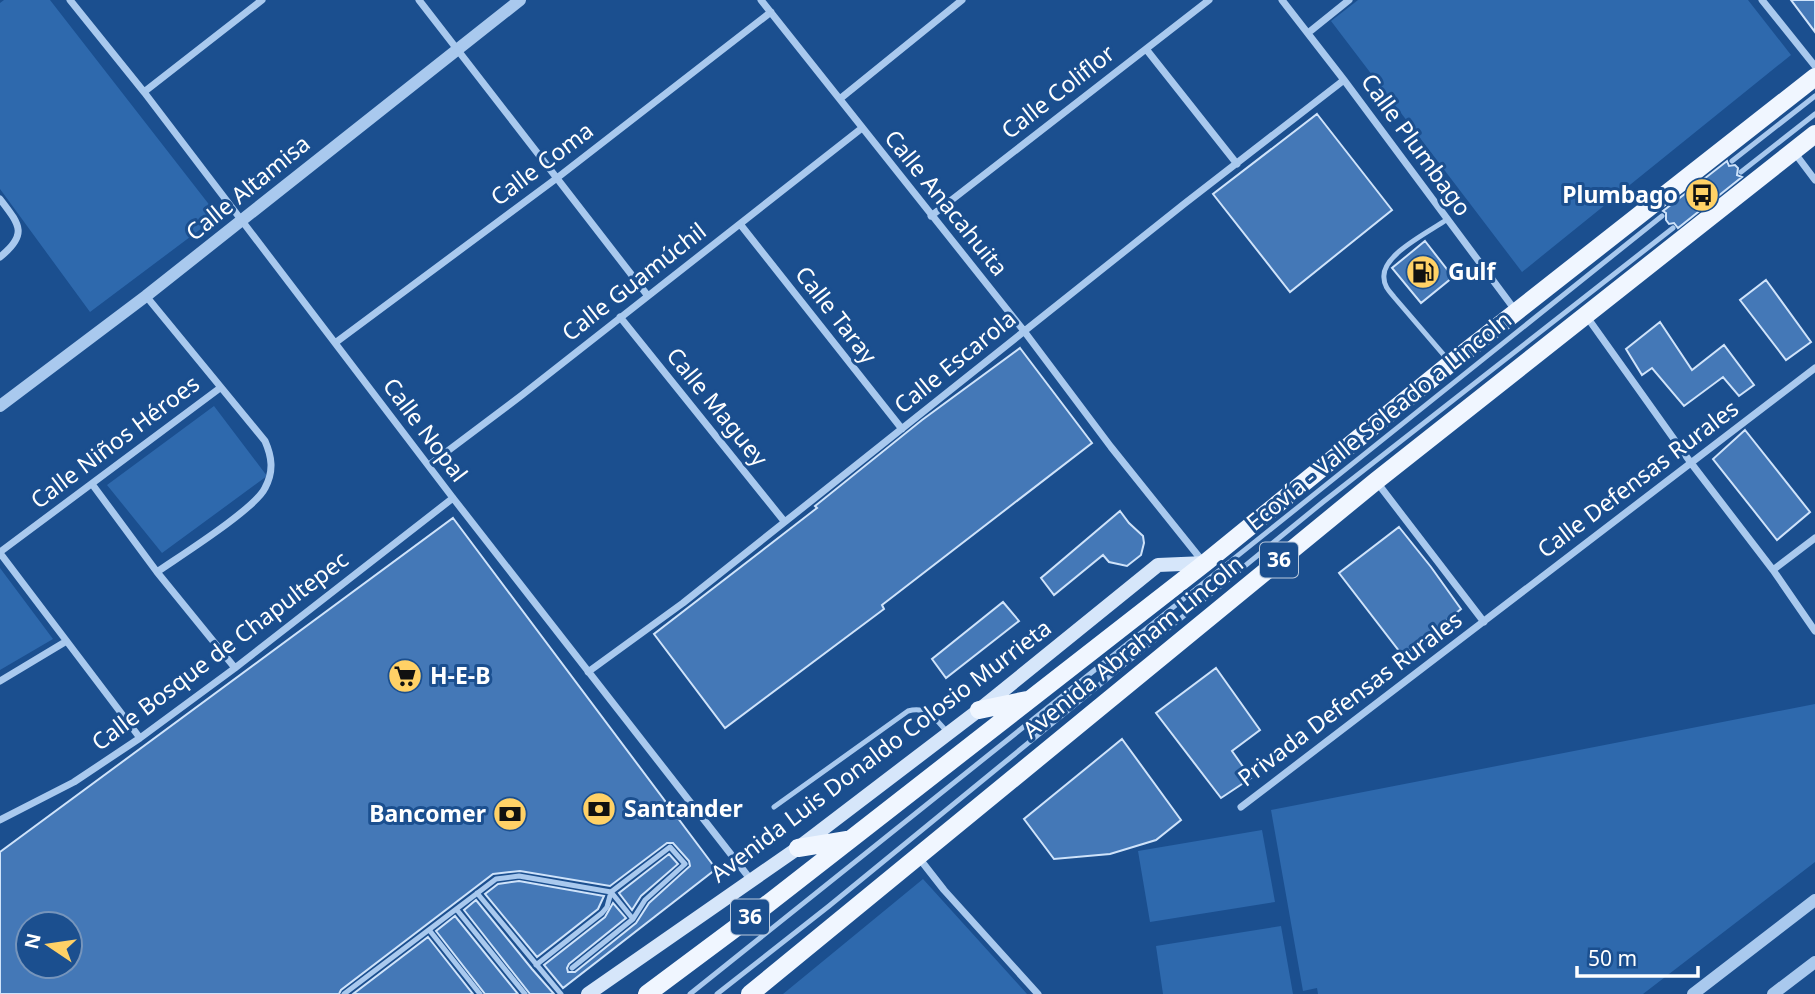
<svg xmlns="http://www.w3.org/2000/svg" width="1815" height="994" font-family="'Noto Sans',sans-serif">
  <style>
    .green { fill: #2e69ad }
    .building { fill: #4478b7; stroke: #cfe3fa; stroke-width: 2; fill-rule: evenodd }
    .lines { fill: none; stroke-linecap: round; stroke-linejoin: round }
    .service { stroke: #a9c9ee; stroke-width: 5 }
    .minor { stroke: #a9c9ee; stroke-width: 7 }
    .tertiary { stroke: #a9c9ee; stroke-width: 12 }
    .secondary { stroke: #d6e6fa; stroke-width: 14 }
    .primary { stroke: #f0f6ff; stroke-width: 18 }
    .labels { text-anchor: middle; stroke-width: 6; stroke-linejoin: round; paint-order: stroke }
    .shield { fill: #1b4f8f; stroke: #bbcadd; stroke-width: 2 }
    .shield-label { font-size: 21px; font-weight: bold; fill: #fff }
    .street-label { font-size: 23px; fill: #fff; stroke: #1b4f8f }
    .poi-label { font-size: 23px; font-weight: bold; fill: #fff; stroke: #1b4f8f; text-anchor: start }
  </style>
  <rect width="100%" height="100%" fill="#1b4f8f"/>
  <path class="green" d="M4 0H50L218 216 90 312 0 189V3Z
    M1358 0H1748L1791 55 1522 272 1331 21Z
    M214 406 267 476 162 553 107 485Z
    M0 568 53 639 0 670Z
    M1815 704V862L1643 994H1318L1317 988 1303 991 1271 810Z
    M1262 830 1275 902 1150 922 1138 851Z
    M923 879 1027 994H783Z
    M1281 926 1293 994H1163L1156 946Z"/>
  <path class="building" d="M1791 0H1815V32Z
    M1317 114 1392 210 1290 292 1213 194Z
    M1727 161 1729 166 1735 165 1738 168 1737 175 1742 177 1678 228 1674 223 1669 224 1666 220V213L1663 211Z
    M1425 241 1453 277 1421 303 1392 268Z
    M1766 280 1811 342 1786 360 1740 300Z
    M1660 322 1692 370 1724 345 1754 385 1739 396 1723 377 1684 406 1652 368 1642 375 1626 349Z
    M1020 348 1092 443 882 605 884 609 725 728 654 634 817 508 815 506 922 420Z
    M1745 430 1810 512 1777 540 1713 459Z
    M1120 511 1129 523 1143 536 1144 543 1141 555 1127 566 1109 562 1103 555 1054 595 1041 578Z
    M453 518 716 869 563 988 544 965 605 917 613 903 626 918 569 964 567 968 568 972H575L636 923 649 903 690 866 689 861 673 843H667L610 886 520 871 493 874 341 990 339 994H0V852ZM28 924H70V966H28Z
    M1399 527 1431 567 1461 609 1403 656 1339 573Z
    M1003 602 1019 621 946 678 932 659Z
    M1216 668 1260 730 1232 751 1251 778 1221 798 1156 713Z
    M1122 739 1181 820 1156 840 1110 854 1054 859 1024 819Z
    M669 854 678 864 641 896 632 910 619 893Z
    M519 881 604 896 598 909 537 957 485 894 498 884Z
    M476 900 532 969 554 994H530L464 910Z
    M455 916 518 994H485L436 931Z
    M428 937 473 994H353Z"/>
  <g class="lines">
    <path class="service" d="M1732 161 1815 96
      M1741 172 1815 114
      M1446 220C1429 232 1381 255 1384 278 1384 286 1389 291 1394 297L1449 361
      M774 807 908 711C928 705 936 720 948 733
      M477 893 561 994
      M457 910 525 994
      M430 931 480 994
      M536 965 602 913 607 907 611 892 670 847 685 864 645 900 633 919
      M344 994 496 879 519 876 611 892 633 919 572 968
      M690 994 1662 216
      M717 994 829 906 1323 502 1673 228"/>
    <path class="minor" d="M70 0 144 92 453 498 751 880
      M419 0 648 296
      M761 0 1024 331 1111 447 1204 563
      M1282 0 1344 80 1515 310
      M1762 0 1815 66
      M1308 33 1349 0
      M1146 49 1237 164
      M144 92 262 0
      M841 98 962 0
      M1794 152 1815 180
      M0 199C19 224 29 234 0 257
      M931 216 1209 0
      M740 224 902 429
      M146 296 265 441C272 457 274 471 265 488 255 509 180 556 157 572
      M620 317 784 521
      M1587 317 1691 463 1773 570 1815 631
      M335 343 557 178 771 12
      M429 465 522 395 862 128
      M1376 481 1484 622
      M92 484 157 572 235 668
      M0 552 220 388
      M0 553 140 738
      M1773 570 1815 538
      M588 672 683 603 1184 204 1344 80
      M0 681 65 642
      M1241 807 1815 368
      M0 820 74 782 140 738 235 668 453 498
      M919 858 944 890 1038 994"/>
    <path class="tertiary" d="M0 406 146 296 520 0
      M1693 994 1815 900
      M1773 994 1815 962"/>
    <path class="secondary" d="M588 994 798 848 979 710 1158 565 1205 563"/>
    <path class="primary" d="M979 710 1027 700
      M798 848 847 840
      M647 994 765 906 1205 563 1451 363 1815 77
      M750 994 1376 481 1815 134"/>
  </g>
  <defs>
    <g id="bus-disc" transform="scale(1.75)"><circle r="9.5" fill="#ffd166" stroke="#1b4f8f"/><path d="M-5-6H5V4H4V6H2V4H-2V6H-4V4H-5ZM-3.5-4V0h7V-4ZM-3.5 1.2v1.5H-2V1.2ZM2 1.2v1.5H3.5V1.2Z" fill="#111"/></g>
    <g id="fuel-disc" transform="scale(1.75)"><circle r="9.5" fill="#ffd166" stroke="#1b4f8f"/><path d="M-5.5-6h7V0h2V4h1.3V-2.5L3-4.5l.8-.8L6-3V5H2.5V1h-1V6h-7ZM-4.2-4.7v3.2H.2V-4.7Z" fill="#111"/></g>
    <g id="supermarket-disc" transform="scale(1.75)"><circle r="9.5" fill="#ffd166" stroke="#1b4f8f"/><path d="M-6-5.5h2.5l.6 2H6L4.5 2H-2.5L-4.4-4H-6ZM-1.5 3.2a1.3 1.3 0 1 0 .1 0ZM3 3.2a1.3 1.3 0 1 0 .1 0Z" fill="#111"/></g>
    <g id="bank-disc" transform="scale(1.75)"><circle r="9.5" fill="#ffd166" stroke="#1b4f8f"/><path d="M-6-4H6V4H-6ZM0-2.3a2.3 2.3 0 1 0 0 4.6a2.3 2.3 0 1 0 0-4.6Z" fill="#111"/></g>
  </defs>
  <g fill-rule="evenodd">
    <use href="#bus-disc" x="1702" y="195"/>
    <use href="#fuel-disc" x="1423" y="272"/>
    <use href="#supermarket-disc" x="405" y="676"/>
    <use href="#bank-disc" x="599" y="809"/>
    <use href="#bank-disc" x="510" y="814"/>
  </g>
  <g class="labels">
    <g class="shield">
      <rect x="1260" y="542.5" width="38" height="35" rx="5"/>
      <rect x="731" y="899.5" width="38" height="35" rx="5"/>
    </g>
    <g class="shield-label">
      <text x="1279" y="567">36</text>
      <text x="750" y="924">36</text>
    </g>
    <g class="street-label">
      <text transform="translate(1058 92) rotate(-38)" y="8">Calle Coliflor</text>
      <text transform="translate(1416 145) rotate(54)" y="8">Calle Plumbago</text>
      <text transform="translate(542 164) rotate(-37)" y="8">Calle Coma</text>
      <text transform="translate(248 188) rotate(-39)" y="8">Calle Altamisa</text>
      <text transform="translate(946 203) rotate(51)" y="8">Calle Anacahuita</text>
      <text transform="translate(634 282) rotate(-38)" y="8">Calle Guamúchil</text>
      <text transform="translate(836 315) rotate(52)" y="8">Calle Taray</text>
      <text transform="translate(955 362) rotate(-39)" y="8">Calle Escarola</text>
      <text transform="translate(717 407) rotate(51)" y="8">Calle Maguey</text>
      <text transform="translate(1379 421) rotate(-39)" y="8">Ecovía - Valle Soleado a Lincoln</text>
      <text transform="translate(425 430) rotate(53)" y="8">Calle Nopal</text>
      <text transform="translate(115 442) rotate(-37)" y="8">Calle Niños Héroes</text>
      <text transform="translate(1638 479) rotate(-37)" y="8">Calle Defensas Rurales</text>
      <text transform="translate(1133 647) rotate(-39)" y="8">Avenida Abraham Lincoln</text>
      <text transform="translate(220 651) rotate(-37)" y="8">Calle Bosque de Chapultepec</text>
      <text transform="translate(1350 699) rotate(-37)" y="8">Privada Defensas Rurales</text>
      <text transform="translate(881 751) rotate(-37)" y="8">Avenida Luis Donaldo Colosio Murrieta</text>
    </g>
    <g class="poi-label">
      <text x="1678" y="203" text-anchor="end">Plumbago</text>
      <text x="1448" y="280">Gulf</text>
      <text x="430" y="684">H-E-B</text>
      <text x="624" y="817">Santander</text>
      <text x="486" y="822" text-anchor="end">Bancomer</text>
    </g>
  </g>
  <g transform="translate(49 945) rotate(283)"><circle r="33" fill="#1b4f8f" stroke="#7695bc" stroke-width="2"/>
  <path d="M0-5L12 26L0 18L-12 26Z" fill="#ffd166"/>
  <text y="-10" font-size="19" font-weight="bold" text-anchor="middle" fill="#ffffff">N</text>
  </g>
  <path d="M1577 966v10h121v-10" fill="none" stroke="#ffffff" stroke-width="3.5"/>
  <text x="1588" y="966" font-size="21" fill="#ffffff" stroke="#1b4f8f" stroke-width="5" paint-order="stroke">50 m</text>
</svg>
